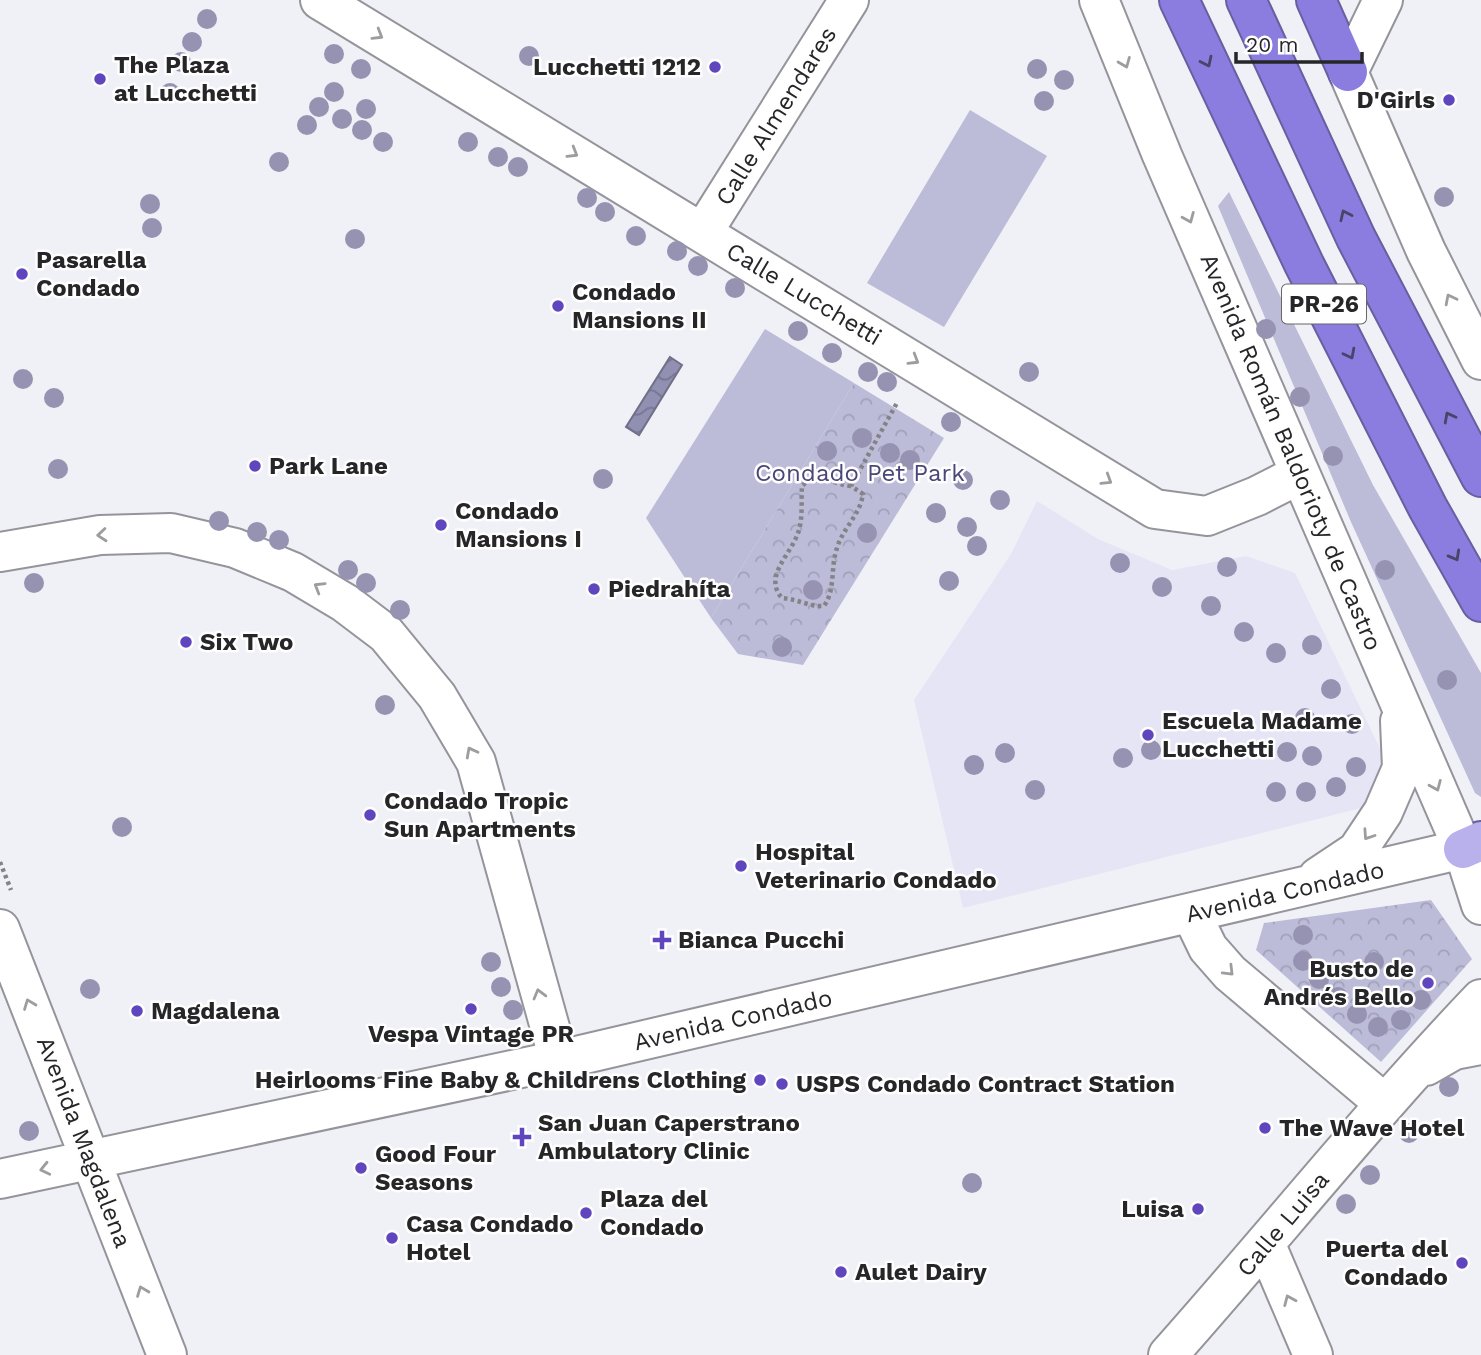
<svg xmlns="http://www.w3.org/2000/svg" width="1481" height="1355" font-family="'Work Sans',sans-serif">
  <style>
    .built { fill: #e6e5f5 }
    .grass { fill: #bcbbd8 }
    .forest { fill: url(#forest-crowns) }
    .water { fill: url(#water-waves); stroke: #717089; stroke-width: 2 }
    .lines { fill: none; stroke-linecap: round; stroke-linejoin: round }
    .minor-casing { stroke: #95949b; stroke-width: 42 }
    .major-casing { stroke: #675f9f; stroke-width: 42 }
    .highway-casing { stroke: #675f9f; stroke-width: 42 }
    .path { stroke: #838387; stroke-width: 4.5; stroke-dasharray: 3.5 3.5; stroke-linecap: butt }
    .minor { stroke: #fff; stroke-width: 38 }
    .major { stroke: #b9b1ec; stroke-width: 38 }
    .highway { stroke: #8a7ddf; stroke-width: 38 }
    .tree { fill: #9692b1 }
    .oneway { stroke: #9d9d9f }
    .oneway2 { stroke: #494469 }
    .poi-dot { fill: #6046be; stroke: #fefefe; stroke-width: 2.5 }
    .labels { text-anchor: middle; stroke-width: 5; stroke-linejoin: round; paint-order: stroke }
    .shield { fill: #fefefe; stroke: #676769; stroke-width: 2 }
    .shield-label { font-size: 23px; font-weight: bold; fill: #262629 }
    .poi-label { font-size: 24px; font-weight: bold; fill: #262629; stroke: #fefefe; text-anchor: start }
    .street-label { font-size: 24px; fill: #262629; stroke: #fefefe }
    .park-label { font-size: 24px; fill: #4c4678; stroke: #fefefe }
  </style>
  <defs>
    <pattern id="forest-crowns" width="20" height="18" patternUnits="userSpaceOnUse" patternTransform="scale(1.75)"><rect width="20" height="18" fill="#bcbbd8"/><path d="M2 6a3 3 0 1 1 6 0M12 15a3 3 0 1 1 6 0" fill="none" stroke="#a1a1b9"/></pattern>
    <pattern id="water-waves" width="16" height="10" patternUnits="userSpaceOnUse" patternTransform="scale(1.75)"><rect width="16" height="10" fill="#918fb2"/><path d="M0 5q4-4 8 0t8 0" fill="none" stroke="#767591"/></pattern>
  </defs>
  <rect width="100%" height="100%" fill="#f0f0f7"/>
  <path class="built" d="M1037 501 1098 539 1172 570 1246 556 1295 573 1391 771 1381 803 963 908 914 700 1011 554Z"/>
  <path class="grass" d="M970 110 1047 156 944 327 867 283Z
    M1229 192 1373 485 1481 673V797L1475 793 1351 522 1218 206Z
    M765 329 854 383 711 618 646 518Z"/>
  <path class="forest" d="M854 383 944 438 803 665 738 654 711 618Z
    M1431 900 1472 959 1381 1062 1256 950 1264 923Z"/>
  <path class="water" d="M670 357 682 365 639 435 626 427Z"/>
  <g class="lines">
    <g class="minor-casing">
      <path id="minor" d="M320 0 1155 509 1207 516 1257 496 1300 474
        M1099 0 1162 155 1463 849 1481 905
        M1383 0 1348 72 1426 251 1481 360
        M703 232 849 0
        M0 552 100 535 171 533 235 548 293 572 345 603 386 634 437 696 476 762 559 1060
        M1318 877 1357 851 1383 812 1402 768 1400 721
        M1192 915 1208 948 1230 973 1384 1103
        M0 929 167 1355
        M1426 1066 1454 1050 1481 1045
        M0 1179 559 1060 1463 849
        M1266 1245 1313 1355
        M1168 1355C1273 1237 1372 1113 1481 999"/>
    </g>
    <g class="major-casing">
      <path id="major" d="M1463 849 1481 841"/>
    </g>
    <g class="highway-casing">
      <path id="highway" d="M1179 0 1304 264 1428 508 1481 602
        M1246 0 1356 238 1481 477
        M1316 0 1348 72"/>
    </g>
    <path class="path" d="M851 486C836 485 827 477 812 477L802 486C801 500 803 515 799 530 793 553 762 576 782 598 798 599 809 607 824 606 836 589 830 568 837 548 843 528 860 515 863 494L851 486 898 401
      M0 862 11 890"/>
    <use href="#minor" class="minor"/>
    <use href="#major" class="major"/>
    <use href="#highway" class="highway"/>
  </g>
  <g class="tree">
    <circle cx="207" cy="19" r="10"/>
    <circle cx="192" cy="42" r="10"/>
    <circle cx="334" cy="54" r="10"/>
    <circle cx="529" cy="56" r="10"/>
    <circle cx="181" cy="62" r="10"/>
    <circle cx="361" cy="69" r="10"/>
    <circle cx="1037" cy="69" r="10"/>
    <circle cx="1064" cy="80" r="10"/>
    <circle cx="334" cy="92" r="10"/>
    <circle cx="170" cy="93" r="10"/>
    <circle cx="1044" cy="101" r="10"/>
    <circle cx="319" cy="107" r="10"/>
    <circle cx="366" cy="109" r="10"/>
    <circle cx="342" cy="119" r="10"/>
    <circle cx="307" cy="125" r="10"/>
    <circle cx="362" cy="130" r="10"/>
    <circle cx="383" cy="142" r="10"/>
    <circle cx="468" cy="142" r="10"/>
    <circle cx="498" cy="157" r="10"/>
    <circle cx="279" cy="162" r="10"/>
    <circle cx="518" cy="167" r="10"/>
    <circle cx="1444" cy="197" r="10"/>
    <circle cx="587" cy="198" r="10"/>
    <circle cx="150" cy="204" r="10"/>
    <circle cx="605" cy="212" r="10"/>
    <circle cx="152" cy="228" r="10"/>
    <circle cx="636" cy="236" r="10"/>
    <circle cx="355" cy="239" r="10"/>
    <circle cx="677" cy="251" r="10"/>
    <circle cx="698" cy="266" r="10"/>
    <circle cx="735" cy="288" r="10"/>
    <circle cx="1266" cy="329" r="10"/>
    <circle cx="798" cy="331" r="10"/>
    <circle cx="832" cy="353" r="10"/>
    <circle cx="868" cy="372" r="10"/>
    <circle cx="1029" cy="372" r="10"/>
    <circle cx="23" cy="379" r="10"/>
    <circle cx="887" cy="382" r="10"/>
    <circle cx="1300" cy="397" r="10"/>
    <circle cx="54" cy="398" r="10"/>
    <circle cx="951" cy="422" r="10"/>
    <circle cx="862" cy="438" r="10"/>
    <circle cx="827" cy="451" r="10"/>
    <circle cx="890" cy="453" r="10"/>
    <circle cx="1333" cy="456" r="10"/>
    <circle cx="910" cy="460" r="10"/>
    <circle cx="58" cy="469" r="10"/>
    <circle cx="603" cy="479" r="10"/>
    <circle cx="963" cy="480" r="10"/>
    <circle cx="1000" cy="500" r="10"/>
    <circle cx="936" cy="513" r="10"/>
    <circle cx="219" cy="521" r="10"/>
    <circle cx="967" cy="527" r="10"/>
    <circle cx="257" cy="532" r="10"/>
    <circle cx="867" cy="533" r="10"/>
    <circle cx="279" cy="540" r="10"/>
    <circle cx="977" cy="546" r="10"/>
    <circle cx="1120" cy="563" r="10"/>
    <circle cx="1227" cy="567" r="10"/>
    <circle cx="348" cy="570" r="10"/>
    <circle cx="1385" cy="570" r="10"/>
    <circle cx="949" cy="581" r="10"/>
    <circle cx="34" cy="583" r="10"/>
    <circle cx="366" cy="583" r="10"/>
    <circle cx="1162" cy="587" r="10"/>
    <circle cx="813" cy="590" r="10"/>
    <circle cx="1211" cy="606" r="10"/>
    <circle cx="400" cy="610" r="10"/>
    <circle cx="1244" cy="632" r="10"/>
    <circle cx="1312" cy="645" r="10"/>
    <circle cx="782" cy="647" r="10"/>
    <circle cx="1276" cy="653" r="10"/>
    <circle cx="1447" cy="680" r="10"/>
    <circle cx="1331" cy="689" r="10"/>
    <circle cx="385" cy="705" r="10"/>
    <circle cx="1305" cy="718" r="10"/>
    <circle cx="1352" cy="724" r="10"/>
    <circle cx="1151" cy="750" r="10"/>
    <circle cx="1287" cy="752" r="10"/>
    <circle cx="1005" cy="753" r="10"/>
    <circle cx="1312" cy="756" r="10"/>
    <circle cx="1123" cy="758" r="10"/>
    <circle cx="974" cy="765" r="10"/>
    <circle cx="1356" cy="767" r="10"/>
    <circle cx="1336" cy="787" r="10"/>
    <circle cx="1035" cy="790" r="10"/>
    <circle cx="1276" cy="792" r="10"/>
    <circle cx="1306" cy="792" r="10"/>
    <circle cx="122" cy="827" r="10"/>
    <circle cx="1303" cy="935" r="10"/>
    <circle cx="1303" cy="961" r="10"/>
    <circle cx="491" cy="962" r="10"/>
    <circle cx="1374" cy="962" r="10"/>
    <circle cx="1319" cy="979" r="10"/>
    <circle cx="501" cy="987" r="10"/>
    <circle cx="90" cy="989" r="10"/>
    <circle cx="1338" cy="997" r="10"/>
    <circle cx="1421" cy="1000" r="10"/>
    <circle cx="513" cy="1010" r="10"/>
    <circle cx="1357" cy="1014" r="10"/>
    <circle cx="1401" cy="1020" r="10"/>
    <circle cx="1378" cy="1027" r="10"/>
    <circle cx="1449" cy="1087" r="10"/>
    <circle cx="29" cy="1131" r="10"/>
    <circle cx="1409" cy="1133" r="10"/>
    <circle cx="1370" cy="1175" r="10"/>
    <circle cx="972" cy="1183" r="10"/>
    <circle cx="1346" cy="1204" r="10"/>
  </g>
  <defs><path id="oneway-chevron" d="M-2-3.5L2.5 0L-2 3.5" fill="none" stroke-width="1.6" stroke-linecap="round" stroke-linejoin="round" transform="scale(1.75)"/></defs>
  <g class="oneway">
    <use href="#oneway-chevron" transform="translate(378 35) rotate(31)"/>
    <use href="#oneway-chevron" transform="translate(1125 63) rotate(68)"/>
    <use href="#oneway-chevron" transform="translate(573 153) rotate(31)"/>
    <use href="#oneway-chevron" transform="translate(1189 218) rotate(67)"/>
    <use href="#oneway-chevron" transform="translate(1450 299) rotate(-117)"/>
    <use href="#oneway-chevron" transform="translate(914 360) rotate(31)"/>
    <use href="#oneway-chevron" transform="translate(1107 480) rotate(32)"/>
    <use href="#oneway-chevron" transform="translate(102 535) rotate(175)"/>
    <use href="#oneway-chevron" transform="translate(319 587) rotate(-149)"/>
    <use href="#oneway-chevron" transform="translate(471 752) rotate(-118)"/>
    <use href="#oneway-chevron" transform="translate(1436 786) rotate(67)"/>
    <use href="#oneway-chevron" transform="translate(1368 835) rotate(124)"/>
    <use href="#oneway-chevron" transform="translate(1229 971) rotate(45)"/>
    <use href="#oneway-chevron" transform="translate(539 994) rotate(-105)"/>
    <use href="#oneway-chevron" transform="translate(29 1004) rotate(-111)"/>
    <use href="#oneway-chevron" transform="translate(45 1169) rotate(167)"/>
    <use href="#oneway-chevron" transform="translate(142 1291) rotate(-111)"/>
    <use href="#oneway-chevron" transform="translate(1289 1300) rotate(-113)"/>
  </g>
  <g class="oneway2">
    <use href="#oneway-chevron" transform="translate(1207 62) rotate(64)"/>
    <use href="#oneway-chevron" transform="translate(1345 215) rotate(-115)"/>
    <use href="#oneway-chevron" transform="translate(1350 354) rotate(63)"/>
    <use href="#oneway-chevron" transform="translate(1449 417) rotate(-118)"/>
    <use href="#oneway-chevron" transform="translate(1455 556) rotate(61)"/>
  </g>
  <g class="poi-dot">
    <circle cx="715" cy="67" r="7"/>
    <circle cx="100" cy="79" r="7"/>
    <circle cx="1449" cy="100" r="7"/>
    <circle cx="22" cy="274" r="7"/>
    <circle cx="558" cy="306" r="7"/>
    <circle cx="255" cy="466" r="7"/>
    <circle cx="441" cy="525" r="7"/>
    <circle cx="594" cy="589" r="7"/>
    <circle cx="186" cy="642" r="7"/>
    <circle cx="1148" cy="735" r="7"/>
    <circle cx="370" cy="815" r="7"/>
    <circle cx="741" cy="866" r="7"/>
    <path d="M658.5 929.5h7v7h7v7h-7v7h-7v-7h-7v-7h7z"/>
    <circle cx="1428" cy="983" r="7"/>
    <circle cx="471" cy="1009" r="7"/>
    <circle cx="137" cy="1011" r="7"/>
    <circle cx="760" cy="1080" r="7"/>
    <circle cx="782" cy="1084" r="7"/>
    <circle cx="1265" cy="1128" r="7"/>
    <path d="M518.5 1126.5h7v7h7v7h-7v7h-7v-7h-7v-7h7z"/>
    <circle cx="361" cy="1168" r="7"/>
    <circle cx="1198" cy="1209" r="7"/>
    <circle cx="586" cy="1213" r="7"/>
    <circle cx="392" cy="1238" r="7"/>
    <circle cx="1462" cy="1263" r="7"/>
    <circle cx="841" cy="1272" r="7"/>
  </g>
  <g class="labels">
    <rect class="shield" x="1282" y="284.5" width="84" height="39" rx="5"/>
    <g class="shield-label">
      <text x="1324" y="312">PR-26</text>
    </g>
    <g class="poi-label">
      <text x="114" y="73">The Plaza<tspan x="114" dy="28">at Lucchetti</tspan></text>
      <text x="701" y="75" text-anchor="end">Lucchetti 1212</text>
      <text x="1435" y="108" text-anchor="end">D'Girls</text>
      <text x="36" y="268">Pasarella<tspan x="36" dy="28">Condado</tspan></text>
      <text x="572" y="300">Condado<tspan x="572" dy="28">Mansions II</tspan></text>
      <text x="269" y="474">Park Lane</text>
      <text x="455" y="519">Condado<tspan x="455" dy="28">Mansions I</tspan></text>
      <text x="608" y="597">Piedrahíta</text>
      <text x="200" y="650">Six Two</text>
      <text x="1162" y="729">Escuela Madame<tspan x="1162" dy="28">Lucchetti</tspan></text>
      <text x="384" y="809">Condado Tropic<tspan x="384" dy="28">Sun Apartments</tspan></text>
      <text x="755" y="860">Hospital<tspan x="755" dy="28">Veterinario Condado</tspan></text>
      <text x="678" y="948">Bianca Pucchi</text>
      <text x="1414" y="977" text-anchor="end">Busto de<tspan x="1414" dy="28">Andrés Bello</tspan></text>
      <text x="151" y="1019">Magdalena</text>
      <text x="471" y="1042" text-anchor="middle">Vespa Vintage PR</text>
      <text x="746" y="1088" text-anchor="end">Heirlooms Fine Baby &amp; Childrens Clothing</text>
      <text x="796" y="1092">USPS Condado Contract Station</text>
      <text x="538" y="1131">San Juan Caperstrano<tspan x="538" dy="28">Ambulatory Clinic</tspan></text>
      <text x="1279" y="1136">The Wave Hotel</text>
      <text x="375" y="1162">Good Four<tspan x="375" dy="28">Seasons</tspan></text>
      <text x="600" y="1207">Plaza del<tspan x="600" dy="28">Condado</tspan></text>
      <text x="1184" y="1217" text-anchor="end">Luisa</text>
      <text x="406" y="1232">Casa Condado<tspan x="406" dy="28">Hotel</tspan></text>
      <text x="1448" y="1257" text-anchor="end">Puerta del<tspan x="1448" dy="28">Condado</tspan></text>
      <text x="855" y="1280">Aulet Dairy</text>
    </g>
    <g class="street-label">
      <text transform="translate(776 116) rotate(-58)" y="8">Calle Almendares</text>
      <text transform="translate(804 294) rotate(31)" y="8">Calle Lucchetti</text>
      <text transform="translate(1291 452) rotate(67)" y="8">Avenida Román Baldorioty de Castro</text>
      <text transform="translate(1285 892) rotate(-13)" y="8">Avenida Condado</text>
      <text transform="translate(733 1020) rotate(-13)" y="8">Avenida Condado</text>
      <text transform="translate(84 1142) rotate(69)" y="8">Avenida Magdalena</text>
      <text transform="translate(1283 1224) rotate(-50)" y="8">Calle Luisa</text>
    </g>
    <g class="park-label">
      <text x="860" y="481">Condado Pet Park</text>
    </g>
  </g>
  <path d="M1236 52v10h126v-10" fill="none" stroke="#262629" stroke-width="3.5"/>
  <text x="1246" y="52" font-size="21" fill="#262629" stroke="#fefefe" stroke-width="5" paint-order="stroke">20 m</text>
</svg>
